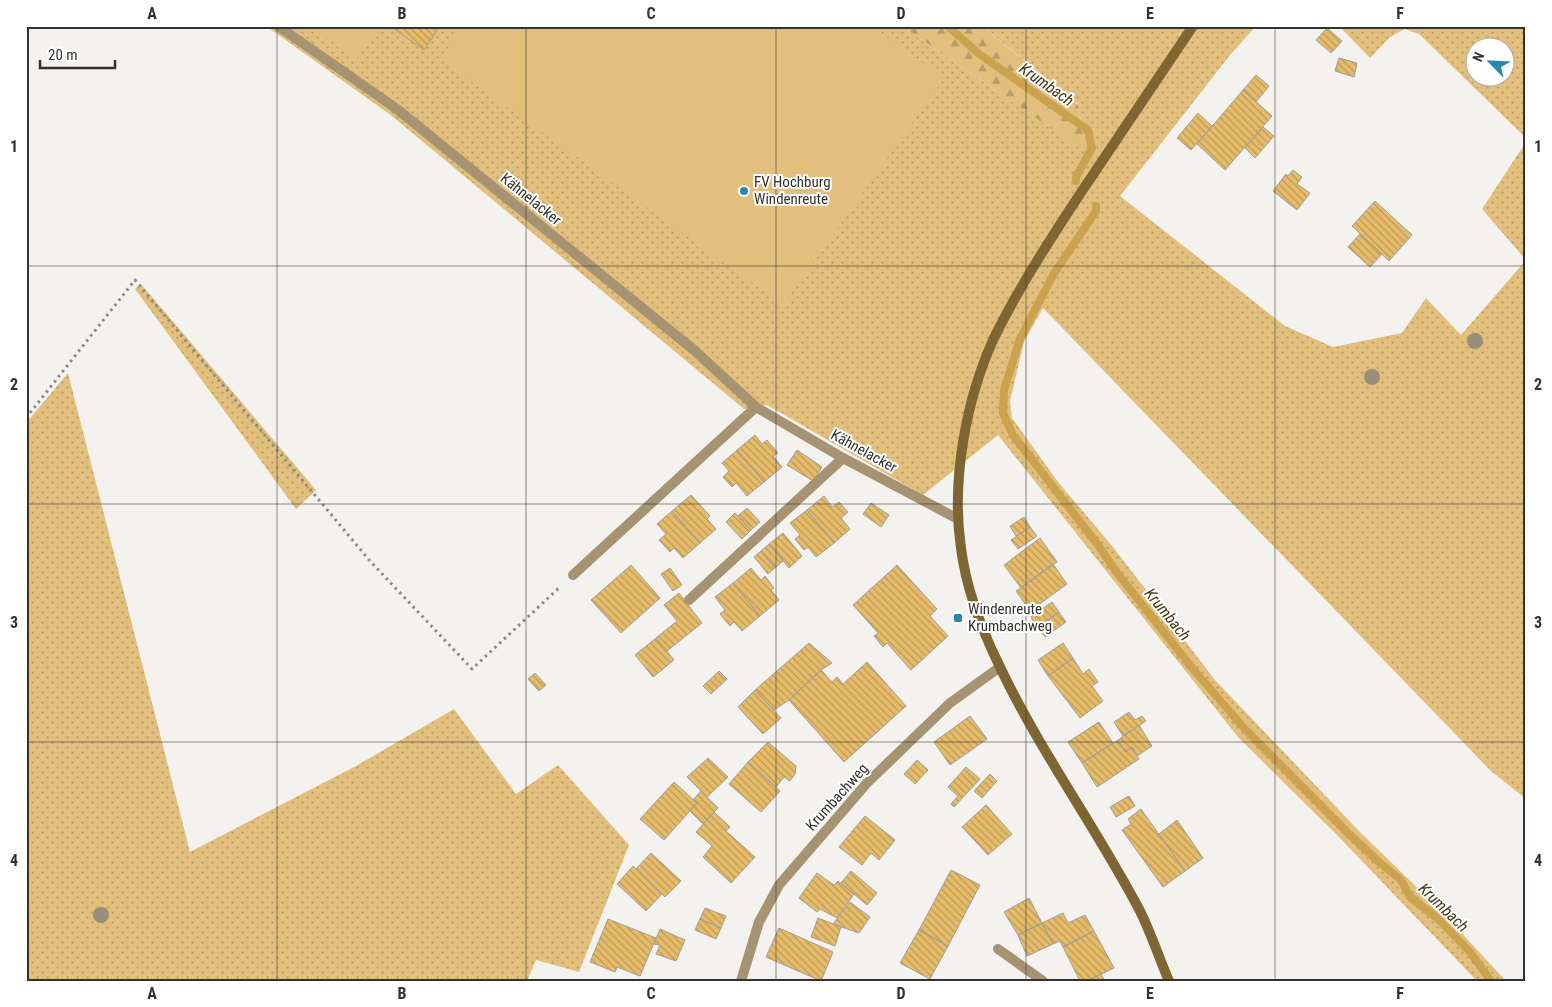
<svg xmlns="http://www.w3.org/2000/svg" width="1552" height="1007" font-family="'Roboto Condensed',sans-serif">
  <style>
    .green { fill: url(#green-dots); fill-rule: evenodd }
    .forest { fill: url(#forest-firs) }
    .pitch { fill: #e2bf7d }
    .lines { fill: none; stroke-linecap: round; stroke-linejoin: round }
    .stream { stroke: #cba24e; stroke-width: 8 }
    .building { fill: url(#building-back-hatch); stroke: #a09e9b }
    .path { stroke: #8b8987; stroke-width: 3; stroke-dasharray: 2.5 4; stroke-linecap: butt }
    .lane { stroke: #a59372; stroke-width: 10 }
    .street { stroke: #a59372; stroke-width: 10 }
    .secondary { stroke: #7f6532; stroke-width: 10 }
    .tree { fill: #998e79 }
    .grid { fill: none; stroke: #333230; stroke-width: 1; stroke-opacity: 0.55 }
    .poi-dot { fill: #2888b3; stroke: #fff; stroke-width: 2 }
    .labels { text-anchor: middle; stroke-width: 4; stroke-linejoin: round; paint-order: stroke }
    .poi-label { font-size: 15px; fill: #333230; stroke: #fff; text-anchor: start }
    .street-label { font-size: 15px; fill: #333230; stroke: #fff }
    .water-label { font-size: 16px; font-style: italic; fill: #483612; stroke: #fff }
    .neatline { fill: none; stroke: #333230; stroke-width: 2 }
    .grid-label { font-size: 16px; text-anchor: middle; font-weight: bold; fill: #333230 }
  </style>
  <defs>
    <pattern id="green-dots" width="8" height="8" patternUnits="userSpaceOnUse" patternTransform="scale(1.25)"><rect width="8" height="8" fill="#e2bf7d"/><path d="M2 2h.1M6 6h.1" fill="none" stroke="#b89c67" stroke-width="1.8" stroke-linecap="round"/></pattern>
    <pattern id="forest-firs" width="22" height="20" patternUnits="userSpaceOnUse" patternTransform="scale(1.25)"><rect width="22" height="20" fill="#e2bf7d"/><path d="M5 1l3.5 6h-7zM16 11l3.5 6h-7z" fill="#b89c67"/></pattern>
    <pattern id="building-back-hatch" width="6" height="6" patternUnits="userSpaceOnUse" patternTransform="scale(1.25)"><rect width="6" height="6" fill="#e6bc69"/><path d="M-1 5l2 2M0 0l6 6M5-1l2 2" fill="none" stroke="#bb9957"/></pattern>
  </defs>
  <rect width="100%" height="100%" fill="#f4f2ef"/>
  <path class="green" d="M266 26H902L1086 152 1078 104 982 26H1256L1230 55 1120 196 1285 326 1333 347 1402 333 1426 298 1461 335 1526 260 1482 209 1526 142V799L1491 771 1043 308 1024 342 1010 401 1012 418 1058 482 1113 547 1215 680 1359 831 1442 912 1506 981H1477L1339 837 1238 737 998 435 923 495 767 405 744 409 392 116Z
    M1339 26H1526V138L1419 34 1405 29 1390 37 1370 58ZM1474 48H1504V78H1474Z
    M141 284 316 490 296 509 135 289Z
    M68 373 190 852 356 766 454 709 516 794 558 765 629 845 579 972 536 960 527 981H26V423Z"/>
  <path class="forest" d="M902 26H982L1078 105 1087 153Z"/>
  <path class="pitch" d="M310 26H380L357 59Z
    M463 26H871L944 78 783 305 440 59Z"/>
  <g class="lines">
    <path class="stream" d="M948 26 979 54 1088 130 1092 148 1076 177V181
      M1096 206V211L1053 275 1020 339 1004 390 1003 413 1013 435 1098 545 1118 574 1193 669 1244 728 1350 835 1379 862 1401 880 1410 897 1437 918 1470 952 1491 981"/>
  </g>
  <path class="building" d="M390 26H440L424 50Z
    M1327 28 1342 41 1331 53 1316 40Z
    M1339 58 1357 63 1354 77 1335 71Z
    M1256 75 1269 86 1256 102 1243 90Z
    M1243 90 1272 116 1225 170 1197 144Z
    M1198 113 1212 126 1191 150 1177 138Z
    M1263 127 1274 136 1255 158 1245 148Z
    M1293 170 1302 177 1297 184 1310 193 1297 210 1273 191 1286 174 1288 176Z
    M1375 201 1412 235 1389 261 1352 226Z
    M1360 234 1382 254 1370 267 1348 247Z
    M755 435 762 444 767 440 778 453 773 456 782 467 764 482 737 450Z
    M737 450 764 482 747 496 736 483 732 487 723 477 729 471 722 463Z
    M797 450 822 467 813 481 787 465Z
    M691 495 710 516 707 519 716 529 700 543 672 511Z
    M824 496 832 507 839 502 848 512 841 518 850 529 834 543 807 510Z
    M871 503 889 515 881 527 863 514Z
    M747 508 760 522 751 530 738 516Z
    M807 510 834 543 816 557 808 547 804 550 795 539 800 535 790 523Z
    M672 511 700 543 683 558 674 548 670 552 659 540 666 534 657 524Z
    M735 513 751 530 742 539 726 522Z
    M1024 517 1030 527 1016 536 1010 526Z
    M1030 527 1037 536 1018 549 1011 540Z
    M783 533 802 556 789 568 769 544Z
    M1040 538 1057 562 1021 588 1004 565Z
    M769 544 783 561 775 568 761 551Z
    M761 551 775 568 768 574 754 557Z
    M1053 564 1067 584 1030 611 1016 591Z
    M631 565 660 598 621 633 591 600Z
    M897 565 937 609 930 616 948 636 911 670 887 643 883 647 874 636 878 633 853 605Z
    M670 568 682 585 673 591 661 574Z
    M751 568 761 580 765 576 774 588 771 590 779 600 760 616 733 583Z
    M733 583 760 616 742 631 734 622 730 626 720 614 725 610 715 597Z
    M679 593 702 623 667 651 656 638 677 621 664 605Z
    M1052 602 1059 612 1037 627 1031 617Z
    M1059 612 1066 622 1045 637 1037 627Z
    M656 638 674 660 653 677 635 655Z
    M809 643 832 663 821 670 789 700 774 710 755 690Z
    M1063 643 1073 658 1048 676 1038 660Z
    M1073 658 1083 674 1089 669 1093 675 1098 682 1092 686 1103 701 1080 718 1048 676Z
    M867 662 906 706 844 762 789 700 821 670 832 682 837 677 843 684Z
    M719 671 727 679 711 694 703 686Z
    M535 673 546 685 539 691 528 679Z
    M755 690 781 718 763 734 738 707Z
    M1129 712 1135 720 1142 716 1146 721 1123 736 1114 722Z
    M970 716 987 739 950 765 934 742Z
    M1099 722 1113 743 1082 763 1068 742Z
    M1139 725 1152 746 1137 756 1132 747 1125 752 1118 740Z
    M1118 740 1125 752 1132 747 1139 759 1097 787 1082 763Z
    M768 742 796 766 795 774 790 781 784 777 776 787 748 762Z
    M708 758 728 777 707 797 687 777Z
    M917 760 928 770 915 784 904 774Z
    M748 762 780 791 761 812 729 784Z
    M966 767 980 779 954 807 951 804 958 796 948 787Z
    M990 774 997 781 982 798 974 791Z
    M674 782 697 803 664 840 640 819Z
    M701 791 718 808 703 824 690 811 697 803 693 800Z
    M1129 796 1135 806 1116 817 1110 807Z
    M986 805 1012 834 988 855 962 827Z
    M1141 809 1185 871 1163 887 1122 830 1131 824 1128 819Z
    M714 812 730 827 726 831 755 857 731 883 703 857 712 846 696 832Z
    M865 816 895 840 879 860 871 853 862 865 839 847Z
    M1177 820 1203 858 1185 871 1159 834Z
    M651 853 681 881 665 897 636 869Z
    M633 866 662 894 646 911 617 884Z
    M951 870 980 885 948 946 919 930Z
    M851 871 877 893 867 905 841 883Z
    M817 873 834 885 838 881 854 894 837 918 820 909 817 912 799 898Z
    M1029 898 1042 923 1018 935 1004 912Z
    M850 902 870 917 859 933 833 924Z
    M705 908 726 916 721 928 700 919Z
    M1063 913 1068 923 1085 915 1094 931 1063 947 1060 941 1053 944 1042 923Z
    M818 918 841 927 835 946 811 937Z
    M608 919 656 938 640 976 617 967 615 972 590 962Z
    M700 919 721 928 716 939 695 930Z
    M1042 923 1053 944 1027 956 1018 935Z
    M779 928 833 952 821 981 766 957Z
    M660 929 685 940 676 961 656 954 660 945 654 944Z
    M919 930 948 946 930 979 900 963Z
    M1094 931 1114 968 1087 981H1080L1063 947Z
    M1101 974 1105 981H1087Z"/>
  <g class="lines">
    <path class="path" d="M26 418 135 280 370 561 472 669 561 586"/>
    <path class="lane" d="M689 600 843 458"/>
    <path class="street" d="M278 26 397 109 694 350 756 407 843 458 958 519
      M573 575 756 407
      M998 949 1043 981
      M741 981 759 922 779 885 867 783 950 703 1000 667"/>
    <path class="secondary" d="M1169 981C1159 958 1151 933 1140 911 1096 827 1039 750 999 665 981 628 966 588 961 548 951 481 966 399 994 338 1019 287 1051 238 1082 191 1119 136 1156 81 1193 26"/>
  </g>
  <g class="tree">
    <circle cx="1475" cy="341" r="8"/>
    <circle cx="1372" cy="377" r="8"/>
    <circle cx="101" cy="915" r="8"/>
  </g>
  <path class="grid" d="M277 26V981M526 26V981M776 26V981M1026 26V981M1275 26V981M26 266H1526M26 504H1526M26 742H1526"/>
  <g class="poi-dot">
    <circle cx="744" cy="191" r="5"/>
    <rect x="953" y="613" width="10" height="10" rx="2.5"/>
  </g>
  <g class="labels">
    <g class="poi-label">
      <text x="754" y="187">FV Hochburg<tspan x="754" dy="17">Windenreute</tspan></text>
      <text x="968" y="614">Windenreute<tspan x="968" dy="17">Krumbachweg</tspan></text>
    </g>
    <g class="street-label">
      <text transform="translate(531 199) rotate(39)" y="5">Kähnelacker</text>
      <text transform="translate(864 451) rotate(29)" y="5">Kähnelacker</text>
      <text transform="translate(837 797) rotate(-48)" y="5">Krumbachweg</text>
    </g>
    <g class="water-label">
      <text transform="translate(1047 84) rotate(35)" y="6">Krumbach</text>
      <text transform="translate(1168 614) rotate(51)" y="6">Krumbach</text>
      <text transform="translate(1444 907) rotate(44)" y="6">Krumbach</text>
    </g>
  </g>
  <rect width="1552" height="1007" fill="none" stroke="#ffffff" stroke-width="55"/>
  <g transform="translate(1490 62) rotate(294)"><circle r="24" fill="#ffffff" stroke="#adadac"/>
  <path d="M0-4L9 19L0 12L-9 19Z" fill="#2888b3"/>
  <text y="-8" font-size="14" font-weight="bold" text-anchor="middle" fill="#333230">N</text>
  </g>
  <path d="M40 60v8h75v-8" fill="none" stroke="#333230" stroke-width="2.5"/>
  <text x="48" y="60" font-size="15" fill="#333230" stroke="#ffffff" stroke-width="4" paint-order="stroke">20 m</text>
  <rect x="28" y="28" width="1496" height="952" class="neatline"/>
  <g class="grid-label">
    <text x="152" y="19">A</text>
    <text x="402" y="19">B</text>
    <text x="651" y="19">C</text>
    <text x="901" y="19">D</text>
    <text x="1150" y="19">E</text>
    <text x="1400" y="19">F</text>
    <text x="14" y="152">1</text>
    <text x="1538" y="152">1</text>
    <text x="14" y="390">2</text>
    <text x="1538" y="390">2</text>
    <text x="14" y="628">3</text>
    <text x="1538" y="628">3</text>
    <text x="14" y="866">4</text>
    <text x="1538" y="866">4</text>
    <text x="152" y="999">A</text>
    <text x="402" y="999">B</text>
    <text x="651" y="999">C</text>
    <text x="901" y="999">D</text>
    <text x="1150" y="999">E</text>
    <text x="1400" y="999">F</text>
  </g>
</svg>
